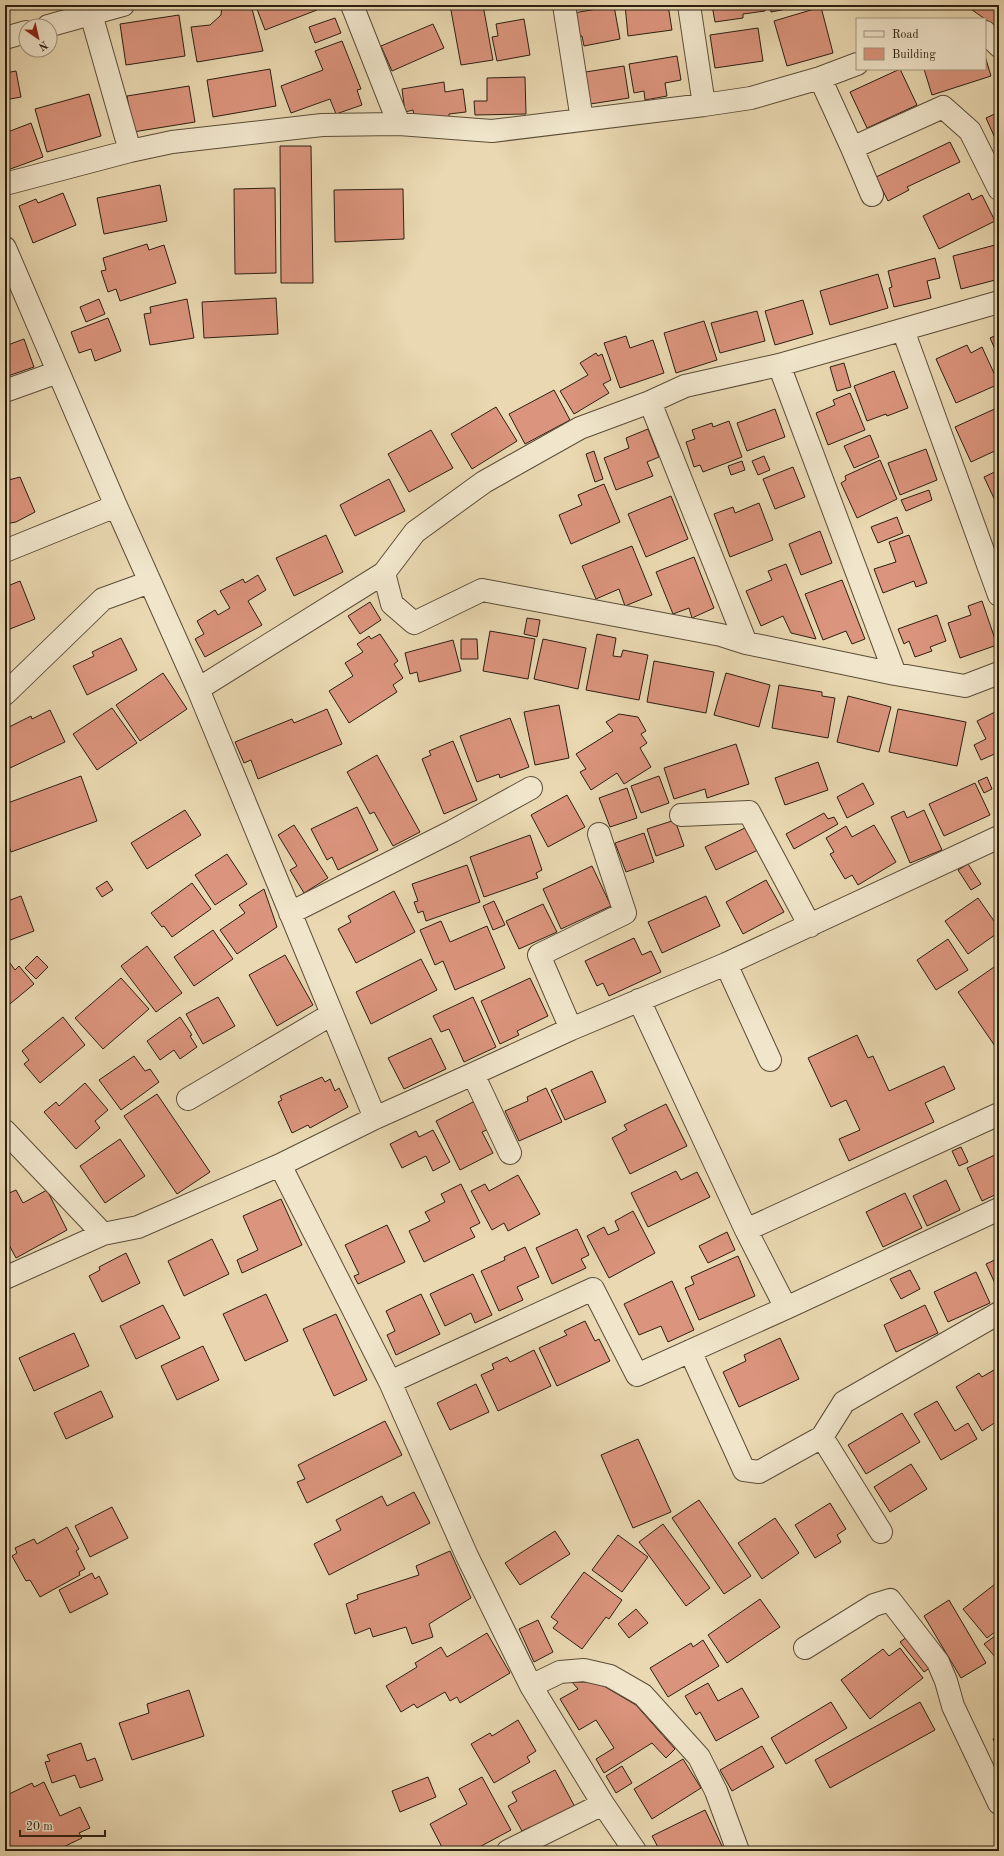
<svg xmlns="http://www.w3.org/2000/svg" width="1004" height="1856" font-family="'Old Standard TT',serif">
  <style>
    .building { fill: #db947d; stroke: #2c1f10 }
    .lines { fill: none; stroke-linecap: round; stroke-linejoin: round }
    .minor-casing { stroke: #5b4d38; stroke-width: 24 }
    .minor { stroke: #f1e6cc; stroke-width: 22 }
  </style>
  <rect width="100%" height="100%" fill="#e9d8b1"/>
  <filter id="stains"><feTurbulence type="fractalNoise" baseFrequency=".005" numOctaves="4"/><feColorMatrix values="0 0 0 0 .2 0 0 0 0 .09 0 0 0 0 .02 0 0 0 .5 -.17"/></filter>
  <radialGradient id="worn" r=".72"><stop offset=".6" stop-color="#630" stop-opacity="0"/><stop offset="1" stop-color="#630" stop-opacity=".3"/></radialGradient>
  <path class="building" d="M222 5H251L263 51 197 62 191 27 210 25 221 15Z
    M258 5H315L317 10 265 30 257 9H260Z
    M450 5H483L493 60 461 65Z
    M625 5H668L672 30 628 36Z
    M712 5H764L765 11 743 14V18L715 22Z
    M770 5H807L771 12Z
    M965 5H999V29L985 19Z
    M614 6 620 39 584 46 582 36 573 38 568 14Z
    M821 7 833 53 787 66 774 21Z
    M179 15 185 56 126 65 120 24Z
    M335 18 341 33 315 43 309 27Z
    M524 19 530 55 497 61 492 37 498 36 496 24Z
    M433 24 444 48 392 71 381 46Z
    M758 28 763 61 715 68 710 35Z
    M342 41 361 89 357 90 362 105 336 114 330 99 291 113 281 86 323 70 315 51Z
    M677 56 681 80 665 83 667 96 645 100 644 91 634 93 629 64Z
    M985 56 991 76 932 95 924 69H985Z
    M624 66 629 98 584 105 579 73Z
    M270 69 276 106 213 117 207 80Z
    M900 69 917 105 867 128 850 92Z
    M16 71 21 97 5 100V73Z
    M525 77 526 114 475 115 474 101H487V78Z
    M444 82 445 92 463 89 466 112 449 114V117L415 122 413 110 405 112 402 89Z
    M189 86 195 122 133 132 127 96Z
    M89 94 101 136 47 152 35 109Z
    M999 112V147L986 118Z
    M31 123 43 157 5 171V133Z
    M950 142 960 162 907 187 909 190 888 201 876 177Z
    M280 146H311L313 283H281Z
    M160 185 167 221 104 234 97 198Z
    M275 188 276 273 235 274 234 189Z
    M403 189 404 239 335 242 334 190Z
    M63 193 76 225 33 243 19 206 36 199 38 203Z
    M969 193 972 200 982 195 995 221 939 249 923 216Z
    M147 244 149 250 164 245 176 283 120 301 116 289 108 292 101 271 106 270 103 258Z
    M999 244V279L961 289 953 256Z
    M935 258 940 278 927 281 931 298 894 307 889 288 892 287 888 271Z
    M878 274 888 308 830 325 820 291Z
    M276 298 278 334 204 338 202 302Z
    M99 299 105 314 86 322 80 307Z
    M187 299 194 338 150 345 144 314 151 313 150 307Z
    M803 300 813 334 775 345 765 311Z
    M757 311 765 341 720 353 711 323Z
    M108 318 121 351 95 361 91 349 79 353 71 332Z
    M704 321 717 360 676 373 664 333Z
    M999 334V358L990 338Z
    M626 336 630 348 653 340 664 373 620 388 604 343Z
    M24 339 34 367 5 377V346Z
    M967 345 971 353 982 347 999 384 956 403 936 359Z
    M596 353 598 356 602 354 611 380 603 384 609 393 574 414 560 391 588 375 580 363Z
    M844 363 851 387 837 391 830 367Z
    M894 371 908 408 887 416 886 414 867 421 854 386Z
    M554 390 570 420 525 444 509 414Z
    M850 393 865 430 828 445 816 413 835 405 833 400Z
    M496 407 517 441 472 469 451 434Z
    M999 407V449L971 462 955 427Z
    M775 409 785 437 747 451 737 423Z
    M729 421 742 457 703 472 700 465 694 467 686 442 695 439 692 430 712 423 713 427Z
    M648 429 659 457 647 462 653 476 616 490 604 458 629 448 626 438Z
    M431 430 453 468 409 492 388 454Z
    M870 435 879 457 854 468 844 446Z
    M926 449 937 480 900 495 888 463Z
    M594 451 603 479 595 482 586 454Z
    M764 456 770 470 758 475 752 461Z
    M880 460 897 499 857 518 841 483 846 480 845 476Z
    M742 461 745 470 731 475 728 466Z
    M793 467 805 497 775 509 763 479Z
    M999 470V509L984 477Z
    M20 477 35 512 16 522 5 524V481Z
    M389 479 405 511 355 536 340 505Z
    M604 484 620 522 571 544 559 515 582 505 578 495Z
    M929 490 932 500 906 511 901 500Z
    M671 496 688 539 646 557 628 514Z
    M759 503 773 540 730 557 714 514 733 507 735 513Z
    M897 517 903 533 878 543 871 527Z
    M820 531 832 563 801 575 789 544Z
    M326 535 343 572 294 596 276 558Z
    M909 535 927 583 916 587 914 581 883 593 874 569 896 562 889 542Z
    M632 546 652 595 625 606 619 589 596 599 582 566Z
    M694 557 714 608 692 618 689 608 673 614 656 572Z
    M786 564 816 639 791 633 783 616 761 626 746 591 772 580 768 571Z
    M258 575 266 590 248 601 262 625 205 657 195 639 204 634 197 621 215 610 218 615 230 608 220 591 243 579 245 583Z
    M842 580 865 639 852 644 846 631 823 640 805 594Z
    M20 581 35 619 5 631V587Z
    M982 601 997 645 960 658 948 623 971 615 968 606Z
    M370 602 381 620 360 634 348 616Z
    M937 615 946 641 930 647 932 651 915 657 909 641 904 644 898 629Z
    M527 618 540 620 537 637 524 634Z
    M490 631 535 639 528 679 483 671Z
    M380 634 398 661 394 664 403 678 393 685 397 692 349 723 329 691 353 676 345 663 363 652 357 644 369 636 371 639Z
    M597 634 616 638 613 656 621 657 623 650 648 655 639 700 586 690Z
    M121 638 137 670 87 695 73 666 94 656 92 652Z
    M461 639H477L478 659H461Z
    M543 639 586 648 578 689 534 679Z
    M453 640 461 671 419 682 417 672 410 674 405 653Z
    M654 661 714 672 706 713 647 702Z
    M163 673 187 709 140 741 116 705Z
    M726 673 770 685 759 727 714 715Z
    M779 685 822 692V696L835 698 828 738 772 728Z
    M848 696 891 707 879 752 837 742Z
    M559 705 569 758 535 765 524 712Z
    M112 708 137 743 97 770 73 734Z
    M327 709 342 744 258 779 251 760 244 763 235 742 292 719 294 723Z
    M898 709 966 722 957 766 889 752Z
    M50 710 65 742 10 768 5 757V729L31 716 32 719Z
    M999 710V752L981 760 974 745 986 739 977 721Z
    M619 714 638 717 646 731 641 734 647 743 640 748 651 767 624 784 617 773 591 790 580 772 586 769 576 754 613 731 606 722Z
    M510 718 529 767 500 778 499 774 477 782 460 736Z
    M453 741 477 800 444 814 422 759 431 755 429 751Z
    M736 744 749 784 707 798 705 789 674 799 664 768Z
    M377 755 420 832 393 846 374 812 370 814 347 772Z
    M818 762 828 790 785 805 775 778Z
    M81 776 97 821 11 852 5 835V804Z
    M659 776 669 803 641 813 631 786Z
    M987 777 992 789 984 793 978 781Z
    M863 783 874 804 847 818 837 797Z
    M975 783 990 815 944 836 929 804Z
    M627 788 637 818 610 827 599 798Z
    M567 795 585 827 548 847 531 815Z
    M357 807 378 850 338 870 332 857 327 860 311 829Z
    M185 810 201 835 147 869 131 843Z
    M924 810 942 850 910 863 891 817 904 811 907 818Z
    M824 813 828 819 834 817 838 824 794 849 786 834Z
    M675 820 684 846 656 856 647 829Z
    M294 825 328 878 304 893 290 870 297 866 278 835Z
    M874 825 896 862 858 885 852 875 845 879 830 854 834 852 826 838 846 826 852 837Z
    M747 827 758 850 716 870 705 847Z
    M644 833 654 862 626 872 615 843Z
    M530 835 542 870 536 873 538 878 484 897 470 857Z
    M227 854 247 884 215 905 195 875Z
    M968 864 981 884 971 890 958 870Z
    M467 865 480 902 426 921 423 911 418 913 414 902 418 901 412 884Z
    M592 866 611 906 561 929 543 889Z
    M766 880 784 912 743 934 726 902Z
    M107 881 113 890 102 897 96 888Z
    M192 883 211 909 172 937 164 926 162 927 151 913Z
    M264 889 277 927 237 954 220 930 245 913 239 905Z
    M394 891 415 932 356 963 338 929 351 922 348 916Z
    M21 896 34 931 5 942V902Z
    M706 896 720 926 662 953 648 922Z
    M978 898 999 928V932L968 954 945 921Z
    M494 901 505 925 493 930 483 906Z
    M543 904 557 932 519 949 506 921Z
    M441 921 450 942 487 926 505 968 455 990 443 961 435 965 420 930Z
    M213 930 233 959 194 986 174 957Z
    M634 938 642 955 651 951 661 972 609 996 603 983 597 986 585 961Z
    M948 939 968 970 936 990 917 960Z
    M147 946 182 993 156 1012 121 966Z
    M285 955 313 1005 277 1026 249 975Z
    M37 956 48 967 36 979 25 968Z
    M421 959 437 990 371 1024 356 992Z
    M10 963 15 970 19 966 34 984 5 1008V964L6 965Z
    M997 965 999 968V1052L958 992Z
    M121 978 149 1009 103 1049 75 1018Z
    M530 978 548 1016 517 1031 519 1035 500 1044 481 1001Z
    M218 997 235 1026 203 1044 186 1014Z
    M473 997 496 1047 464 1062 449 1029 441 1032 433 1016Z
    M63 1017 85 1045 40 1083 24 1064 29 1060 22 1051Z
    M180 1017 192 1035 190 1036 197 1047 180 1059 174 1050 160 1060 147 1041Z
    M857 1035 868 1058 873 1056 889 1091 944 1066 955 1089 925 1103 934 1122 849 1161 839 1139 860 1130 846 1100 831 1107 808 1058Z
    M431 1038 446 1069 404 1089 388 1058Z
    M134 1056 145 1071 150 1069 159 1082 121 1110 99 1080Z
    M592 1071 606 1102 565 1120 551 1090Z
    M322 1077 325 1082 330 1079 335 1091 339 1088 348 1107 310 1128 308 1125 292 1133 278 1102 282 1100 280 1096Z
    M85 1083 108 1110 95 1121 100 1128 76 1149 44 1112 56 1102 59 1106Z
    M546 1088 562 1122 519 1141 505 1111 528 1101 527 1097Z
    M157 1094 210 1172 177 1194 124 1116Z
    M475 1101 489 1129 482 1132 493 1153 460 1170 436 1121Z
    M666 1104 687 1146 630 1174 612 1138 627 1130 624 1125Z
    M433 1130 450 1162 433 1171 426 1156 402 1168 390 1144 416 1131 419 1137Z
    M120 1139 145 1176 105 1203 80 1166Z
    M961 1147 968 1162 959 1166 952 1151Z
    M999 1153V1193L982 1201 967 1168Z
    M676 1171 681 1180 697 1172 710 1197 648 1227 631 1193Z
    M518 1175 540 1214 508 1231 504 1223 492 1230 471 1191 485 1184 489 1191Z
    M946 1180 960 1210 927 1226 913 1196Z
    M461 1184 480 1223 470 1228 475 1237 424 1262 409 1231 430 1221 425 1212 445 1202 441 1194Z
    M16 1190 23 1203 47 1190 67 1230 16 1258 5 1237V1195Z
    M905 1193 922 1228 883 1247 866 1212Z
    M281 1199 302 1245 242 1273 237 1260 258 1250 243 1216Z
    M633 1211 655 1253 609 1278 587 1236 604 1227 608 1235 619 1230 615 1221Z
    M387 1225 405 1262 358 1284 354 1276 359 1274 345 1245Z
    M577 1229 589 1255 581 1259 586 1268 552 1284 536 1248Z
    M727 1232 735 1250 708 1263 699 1246Z
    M212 1239 229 1274 184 1296 168 1261Z
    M525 1247 539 1277 517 1287 523 1300 499 1311 481 1271 505 1260 504 1257Z
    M126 1253 140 1283 102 1302 89 1276 100 1270 99 1267Z
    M738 1256 755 1296 699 1320 685 1288 694 1284 691 1277Z
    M999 1258V1292L986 1264Z
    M910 1270 920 1289 901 1299 890 1279Z
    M976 1272 990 1303 948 1322 934 1292Z
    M473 1274 492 1315 475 1323 471 1313 445 1326 430 1294Z
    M672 1281 694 1330 668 1342 661 1326 639 1335 624 1304Z
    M266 1294 288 1341 245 1361 223 1314Z
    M421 1294 440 1334 396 1355 387 1335 395 1331 386 1311Z
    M163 1305 180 1338 136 1359 120 1326Z
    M925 1305 938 1333 896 1352 884 1325Z
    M336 1314 367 1380 334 1396 303 1329Z
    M585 1321 595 1341 599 1339 610 1361 557 1386 539 1348 567 1335 564 1331Z
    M74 1333 89 1366 34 1391 19 1358Z
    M780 1338 799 1379 739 1407 723 1372 746 1361 744 1355Z
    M203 1346 219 1380 177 1400 161 1366Z
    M534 1350 551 1386 498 1411 481 1375 494 1369 492 1364 507 1357 510 1362Z
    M999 1367V1420L982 1431 956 1387 979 1373 982 1377Z
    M476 1384 489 1412 450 1430 437 1403Z
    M101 1391 113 1417 66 1439 54 1413Z
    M937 1401 955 1431 968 1423 977 1439 941 1460 914 1414Z
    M902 1413 920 1442 866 1474 848 1445Z
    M385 1421 402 1455 307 1503 297 1482 305 1479 298 1465Z
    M638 1439 671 1512 633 1528 601 1455Z
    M911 1464 927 1489 890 1512 874 1487Z
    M414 1492 430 1523 329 1575 314 1544 341 1530 336 1520 382 1496 387 1506Z
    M699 1500 751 1576 724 1594 672 1518Z
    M830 1503 846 1529 837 1535 841 1542 815 1558 795 1525Z
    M112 1507 128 1538 90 1557 75 1526Z
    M775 1518 799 1553 762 1579 738 1543Z
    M663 1524 710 1588 686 1606 639 1542Z
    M67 1527 79 1549 76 1551 85 1569 79 1572 80 1575 40 1597 30 1580 26 1581 12 1556 17 1553 15 1548 34 1539 37 1544Z
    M555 1531 570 1554 520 1585 505 1563Z
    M618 1535 648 1557 622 1592 592 1570Z
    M450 1551 471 1598 429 1624 433 1637 412 1644 406 1627 373 1637 370 1628 355 1634 346 1604 358 1599 357 1595 419 1575 416 1566Z
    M584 1572 622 1600 609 1619 606 1617 582 1649 553 1628 558 1622 551 1617Z
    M92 1573 95 1579 99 1576 108 1594 70 1613 59 1590Z
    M999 1581V1629L987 1638 963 1609Z
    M760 1599 780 1627 727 1663 708 1635Z
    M949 1600 986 1663 961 1678 924 1616Z
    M636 1609 648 1623 629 1638 618 1624Z
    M538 1620 553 1652 534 1662 519 1629Z
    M487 1633 510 1673 460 1703 457 1697 450 1701 445 1692 417 1708 414 1704 401 1712 386 1686 417 1667 415 1663 441 1647 447 1657Z
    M999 1633V1656L996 1658 984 1644Z
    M907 1637 931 1667 924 1672 900 1642Z
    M703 1640 719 1666 668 1697 650 1668 691 1643 693 1647Z
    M900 1648 923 1678 870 1719 841 1680 883 1649 889 1656Z
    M572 1682H597L636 1705 675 1749 666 1758 652 1743 604 1773 596 1759 614 1748 596 1720 579 1730 560 1699 578 1689Z
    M708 1683 718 1701 742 1688 759 1717 716 1741 700 1712 696 1715 685 1696Z
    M189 1690 204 1736 132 1760 119 1723 149 1713 147 1704Z
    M831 1702 847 1728 786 1764 771 1738Z
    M920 1702 935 1730 830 1788 815 1760Z
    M518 1720 536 1751 527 1757 530 1762 494 1783 471 1744 490 1733 492 1736Z
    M999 1736V1751L993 1739Z
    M81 1743 87 1761 95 1758 103 1780 80 1788 75 1775 52 1783 45 1762 50 1761 47 1755Z
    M762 1746 774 1767 732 1791 720 1770Z
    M683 1759 701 1788 652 1819 634 1789Z
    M622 1766 632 1783 616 1793 606 1776Z
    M555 1770 575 1807 532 1830 530 1827 522 1831 508 1806 517 1801 512 1792Z
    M428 1777 436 1797 400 1812 392 1791Z
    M482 1777 511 1830 472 1851H444L430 1824 467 1804 459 1789Z
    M44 1782 60 1816 80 1807 90 1828 79 1833 82 1838 55 1851H5V1796L32 1783 34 1787Z
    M705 1810 722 1846 712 1851H660L652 1836Z"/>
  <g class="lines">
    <g class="minor-casing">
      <path id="minor" d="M352 5 399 124
        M564 5 582 120
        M689 5 704 105
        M91 14 130 151
        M48 26 123 5
        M985 32 999 46
        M5 38 26 32
        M820 78 852 148 872 195
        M852 148 943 107 970 131 999 189
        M5 184 130 151 172 142 322 125 399 124 492 131 704 105 751 98 820 78 857 64
        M5 248 116 506 198 689 375 1118
        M903 330 999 595
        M779 365 895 674
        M5 391 58 372
        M650 402 746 643
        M5 551 116 506
        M384 573 392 604 414 623 482 590 721 635 746 643 895 674 965 686 999 673
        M198 689 384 573 415 532 484 482 580 428 650 402 685 386 779 365 999 302
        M5 694 103 599 150 582
        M681 815 749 812 810 926
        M290 913 453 831 531 788
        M726 964 770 1060
        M639 1000 746 1230 786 1308
        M571 1029 539 955 625 913 599 834
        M473 1074 510 1153
        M188 1099 332 1014
        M5 1131 103 1234
        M280 1165 390 1382 467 1556 531 1686 603 1804 635 1851
        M746 1230 999 1114
        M5 1278 103 1234 138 1227 280 1165 375 1118 473 1074 571 1029 726 964 999 837
        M690 1351 744 1470 759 1472 822 1437
        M390 1382 593 1289 637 1375 786 1308 999 1209
        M881 1532 822 1437 844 1402 999 1313
        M805 1648 874 1605 890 1600 938 1662 946 1681 953 1706 999 1803
        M531 1686 560 1672 584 1670 610 1676 643 1695 699 1757 716 1791 738 1851
        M508 1851 603 1804"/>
    </g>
    <use href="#minor" class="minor"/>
  </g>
  <rect width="1004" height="1856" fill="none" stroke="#e9d8b1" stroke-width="20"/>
  <rect x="6" y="6" width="992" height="1844" fill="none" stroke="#2c1f10" stroke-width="2"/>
  <rect x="10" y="10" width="984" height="1836" fill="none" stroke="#2c1f10"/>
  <rect x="856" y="18" width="130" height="52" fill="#f1e6cc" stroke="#a29681"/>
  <rect x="864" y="31" width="20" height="6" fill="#f1e6cc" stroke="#a29681"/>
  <text x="892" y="38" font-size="12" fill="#2c1f10">Road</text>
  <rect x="864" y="48" width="20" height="12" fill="#db947d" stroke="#a29681"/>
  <text x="892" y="58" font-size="12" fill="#2c1f10">Building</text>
  <g transform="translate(38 38) rotate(146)"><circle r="19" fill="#f1e6cc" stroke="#a29681"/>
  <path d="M0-3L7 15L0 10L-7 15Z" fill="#8f2418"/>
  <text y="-6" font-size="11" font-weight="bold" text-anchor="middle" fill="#2c1f10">N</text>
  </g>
  <path d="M20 1830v6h85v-6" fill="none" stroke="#2c1f10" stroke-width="2"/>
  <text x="26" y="1830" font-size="12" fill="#2c1f10" stroke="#f1e6cc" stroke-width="3" paint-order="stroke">20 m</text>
  <rect width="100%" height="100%" filter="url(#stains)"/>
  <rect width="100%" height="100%" fill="url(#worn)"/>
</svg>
